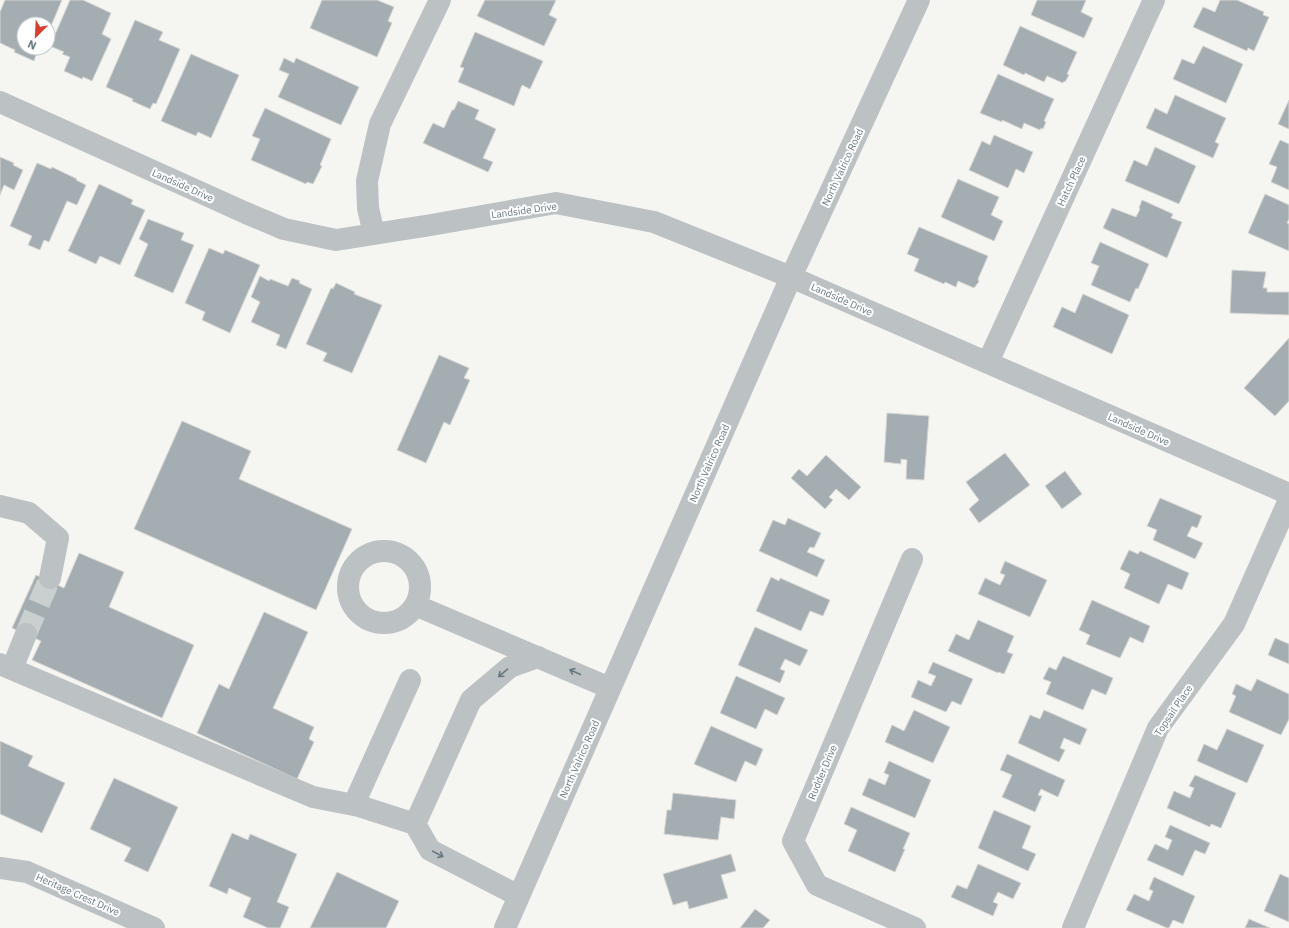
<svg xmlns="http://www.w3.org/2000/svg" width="1289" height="928" font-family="'IBM Plex Sans',sans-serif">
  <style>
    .building { fill: #a4adb1; stroke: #d6d6d4 }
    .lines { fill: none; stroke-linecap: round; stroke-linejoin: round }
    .minor-tunnel { stroke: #cad0d0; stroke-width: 22; stroke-dasharray: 22 11; stroke-linecap: butt }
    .minor { stroke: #bcc1c3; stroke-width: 22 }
    .oneway { stroke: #667981 }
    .labels { text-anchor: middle; stroke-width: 4; stroke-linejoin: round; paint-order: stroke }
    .street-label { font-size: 10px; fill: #667981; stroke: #fff }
  </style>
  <rect width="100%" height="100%" fill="#f5f5f2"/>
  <path class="building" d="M5 0H62L48 33V24H24V48H41L38 55H36L34 61 14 52 15 50 0 43V12Z
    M70 0H83L111 13 102 34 111 39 92 81 83 77 82 79 64 71 70 57 62 54 64 52 50 46Z
    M322 0H377L394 7 388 21 392 23 377 57 310 28Z
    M485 0H556L549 15 557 19 544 46 477 16Z
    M1037 0H1086L1081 12 1093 18 1084 38 1031 15Z
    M1220 0H1237L1264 12 1263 15 1269 17 1254 51 1248 48 1247 51 1193 27 1203 7 1215 12Z
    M135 20 163 32 159 40 180 49 156 104 153 103 150 109 132 101 133 99 106 87Z
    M1020 26 1077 52 1067 74 1069 75 1065 82 1064 81 1063 83 1047 76 1044 82 1025 73 1024 75 1003 65Z
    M475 32 543 61 530 89 522 85 514 106 458 82 464 68 460 67Z
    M1203 46 1243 64 1226 103 1173 79 1182 59 1194 64Z
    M191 54 239 75 211 138 198 132 196 136 161 121Z
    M284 58 294 63 296 58 359 87 341 125 278 97 289 74 279 70Z
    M998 74 1054 99 1044 121 1046 122 1043 129 1041 128 1040 130 1024 123 1022 129 1002 120V122L980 113Z
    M1175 95 1226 118 1215 142 1219 144 1213 158 1146 128 1155 108 1167 114Z
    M1289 100V129L1278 124Z
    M458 101 479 110 475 119 496 129 483 158 493 162 488 172 423 143 433 123 444 128 452 110H454Z
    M265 108 331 139 320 165 322 166 313 184 307 182 306 184 251 160 260 139 252 136Z
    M994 135 1033 152 1024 173 1016 169 1008 188 969 170 982 141 990 145Z
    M1280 140 1289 144V190L1271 182 1277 167 1269 164Z
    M1155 147 1196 166 1179 204 1125 181 1134 160 1147 166Z
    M0 157 14 163 13 165 23 170 14 190 4 185 0 195Z
    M37 163 51 169 52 167 77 179 76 180 86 185 77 205 67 201 49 242 44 240 40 250 28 245 32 236 10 226Z
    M958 179 999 197 991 215 1003 221 994 241 941 217Z
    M99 184 133 200 131 204 145 210 120 265 100 256 96 264 68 251Z
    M1265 194 1289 205V219L1287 223 1289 224V251L1248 233Z
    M1142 200 1173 214 1171 218 1182 222 1167 258 1103 228 1112 208 1136 217 1140 209 1139 208Z
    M148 219 184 233 181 240 194 245 173 293 134 276 148 244 139 239Z
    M919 227 988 256 978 279 979 282 977 284 974 288 958 281 956 287 945 282 944 284 914 271 919 259 907 254Z
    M1100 242 1149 264 1138 289 1136 288 1130 302 1091 285 1099 266 1091 263Z
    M209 248 223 254 225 250 260 265 230 333 202 320 205 312 185 303Z
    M1232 270 1266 272 1263 288H1267V292H1289V315L1230 313Z
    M260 276 269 281 270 279 288 286 292 278 300 281 299 283 312 289 286 349 276 345 280 335 251 322 260 302 251 297Z
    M336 283 355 292 354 294 382 305 352 373 323 361 327 353 306 344 331 288 333 289Z
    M1083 294 1129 315 1112 354 1053 327 1062 307 1075 313Z
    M1289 338V401L1275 416 1244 388Z
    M439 355 469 368 464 378 470 380 450 425 444 422 426 463 397 450Z
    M887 413 929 416 924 480 906 479 907 460 901 459V464L884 462Z
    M182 421 251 451 239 479 352 529 316 610 134 529Z
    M1005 453 1030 485 979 523 969 509 979 500 966 482Z
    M826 455 861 487 849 500 836 489 829 497 833 500 825 509 791 478 799 469 807 476Z
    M1065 471 1082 494 1062 509 1045 486Z
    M1160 498 1202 516 1197 528 1192 526 1187 536 1203 543 1195 559 1153 540 1157 530 1147 526Z
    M788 518 821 533 814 548 810 547 807 552 825 560 817 577 759 551 773 520 785 525Z
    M1129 550 1138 554 1140 551 1189 573 1182 590 1168 584 1159 604 1124 588 1130 574 1120 569Z
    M79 553 124 572 109 607 194 645 162 718 32 660 41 641 12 628 36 575 64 588Z
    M1005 561 1047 580 1030 617 978 594 985 578 1000 585 1005 575 1000 573Z
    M771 577 779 581 780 578 830 600 823 616 810 611 801 631 756 611Z
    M1092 600 1150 626 1143 643 1130 637 1120 658 1086 644 1090 635 1079 630Z
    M264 612 308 632 273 708 314 727 309 739 314 742 297 779 197 733 219 684 229 689Z
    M978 620 1014 636 1007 652 1013 654 1004 674 998 672V673L948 651 956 634 969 640Z
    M755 627 808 650 800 666 785 659 780 669 785 671 780 683 738 665Z
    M1275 638 1289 644V664L1268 655Z
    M1063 656 1113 678 1106 695 1092 689 1083 710 1046 694 1051 682 1043 679 1049 667 1056 670Z
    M933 662 973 679 961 705 952 701 946 712 911 697 918 680 931 686 936 676 928 673Z
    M736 676 785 698 777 715 765 709 756 729 720 713Z
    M1257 679 1289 694V719L1281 735 1229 712 1236 696 1232 694 1236 684 1251 691Z
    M914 710 950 727 933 763 885 742 892 725 904 731Z
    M1044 710 1087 729 1080 745 1064 738 1060 748 1065 750 1059 762 1018 743 1030 715 1040 719Z
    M711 726 763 749 756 766 745 761 736 782 694 764Z
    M1227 729 1264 745 1247 783 1197 761 1204 744 1217 750Z
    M0 741 33 756 28 766 65 783 42 833 0 814Z
    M1007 754 1065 780 1058 797 1041 789 1038 795 1042 796 1035 812 1002 797 1012 775 1000 770Z
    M889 761 931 780 915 818 862 795 869 778 885 785 889 775 884 773Z
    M1195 775 1236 793 1221 828 1211 824 1210 827 1167 808 1174 791 1190 798 1194 788 1189 786Z
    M114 778 178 807 148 872 124 861 131 848 90 829Z
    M673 793 736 800 734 819 721 817 718 840 664 834 667 810H671Z
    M851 807 910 833 903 849H905L895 872 848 851 857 830 844 824Z
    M994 810 1031 826 1022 848 1036 854 1028 871 978 848Z
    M1170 825 1210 843 1205 854 1195 850 1183 876 1147 860 1155 844 1168 850 1172 840 1165 837Z
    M232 833 248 840 250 834 297 854 277 902 289 907 280 928H268L243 917 251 898 229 888 227 894 209 886Z
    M731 854 736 871 721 875 728 898 689 909 687 901 673 905 663 874Z
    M978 864 1021 883 1013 899 998 892 993 902 998 904 993 916 951 897 957 885 967 889Z
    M337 872 399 901 386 928H310Z
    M1280 874 1289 878V922L1264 911Z
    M1154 877 1195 896 1183 924 1173 920 1169 928H1167L1126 910 1134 894 1149 901 1153 891 1149 889Z
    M755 909 770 920 763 928H740Z
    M1249 919 1270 928H1245Z"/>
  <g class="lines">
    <path class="minor-tunnel" d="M26 634 50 578"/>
    <path class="minor" d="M0 102 246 213 284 229 336 240 431 225 556 203 654 222 791 277 1289 494
      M374 234 368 208 367 181 380 124 440 0
      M988 362 1154 0
      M0 506 29 513 58 538 50 578
      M348 587a36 36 0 1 1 72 0a36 36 0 1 1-72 0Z
      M912 559 793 841 817 885 915 928
      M415 605 610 688
      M0 664 313 797 359 806
      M12 669 26 634
      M410 680 358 795 359 806 415 824 430 850 519 896
      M415 824 471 700 510 667 538 657
      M0 868 27 872 154 928
      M505 928 791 277 919 0
      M1073 928 1158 728 1234 624 1289 500"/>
  </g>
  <defs><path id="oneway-shaft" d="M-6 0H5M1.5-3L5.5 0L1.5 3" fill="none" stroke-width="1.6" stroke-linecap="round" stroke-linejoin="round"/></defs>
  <g class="oneway">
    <use href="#oneway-shaft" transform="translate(575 672) rotate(-156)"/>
    <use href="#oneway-shaft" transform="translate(503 673) rotate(140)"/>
    <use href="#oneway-shaft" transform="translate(438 854) rotate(28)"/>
  </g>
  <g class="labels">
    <g class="street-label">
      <text transform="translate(842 167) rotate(-65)" y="4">North Valrico Road</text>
      <text transform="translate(1071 181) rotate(-65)" y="4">Hatch Place</text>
      <text transform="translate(183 185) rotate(24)" y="4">Landside Drive</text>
      <text transform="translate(524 210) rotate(-8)" y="4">Landside Drive</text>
      <text transform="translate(842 299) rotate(24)" y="4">Landside Drive</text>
      <text transform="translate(1139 429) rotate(24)" y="4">Landside Drive</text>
      <text transform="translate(709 463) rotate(-66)" y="4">North Valrico Road</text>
      <text transform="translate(1173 710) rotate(-56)" y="4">Topsail Place</text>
      <text transform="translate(579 759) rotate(-66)" y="4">North Valrico Road</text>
      <text transform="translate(822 772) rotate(-67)" y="4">Rudder Drive</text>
      <text transform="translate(78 894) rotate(24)" y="4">Heritage Crest Drive</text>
    </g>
  </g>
  <g transform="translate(36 36) rotate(204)"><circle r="19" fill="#ffffff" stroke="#c2c9cd"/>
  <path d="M0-3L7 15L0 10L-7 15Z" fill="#d73e30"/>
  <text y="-6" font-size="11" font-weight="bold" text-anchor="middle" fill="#667981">N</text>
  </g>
</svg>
